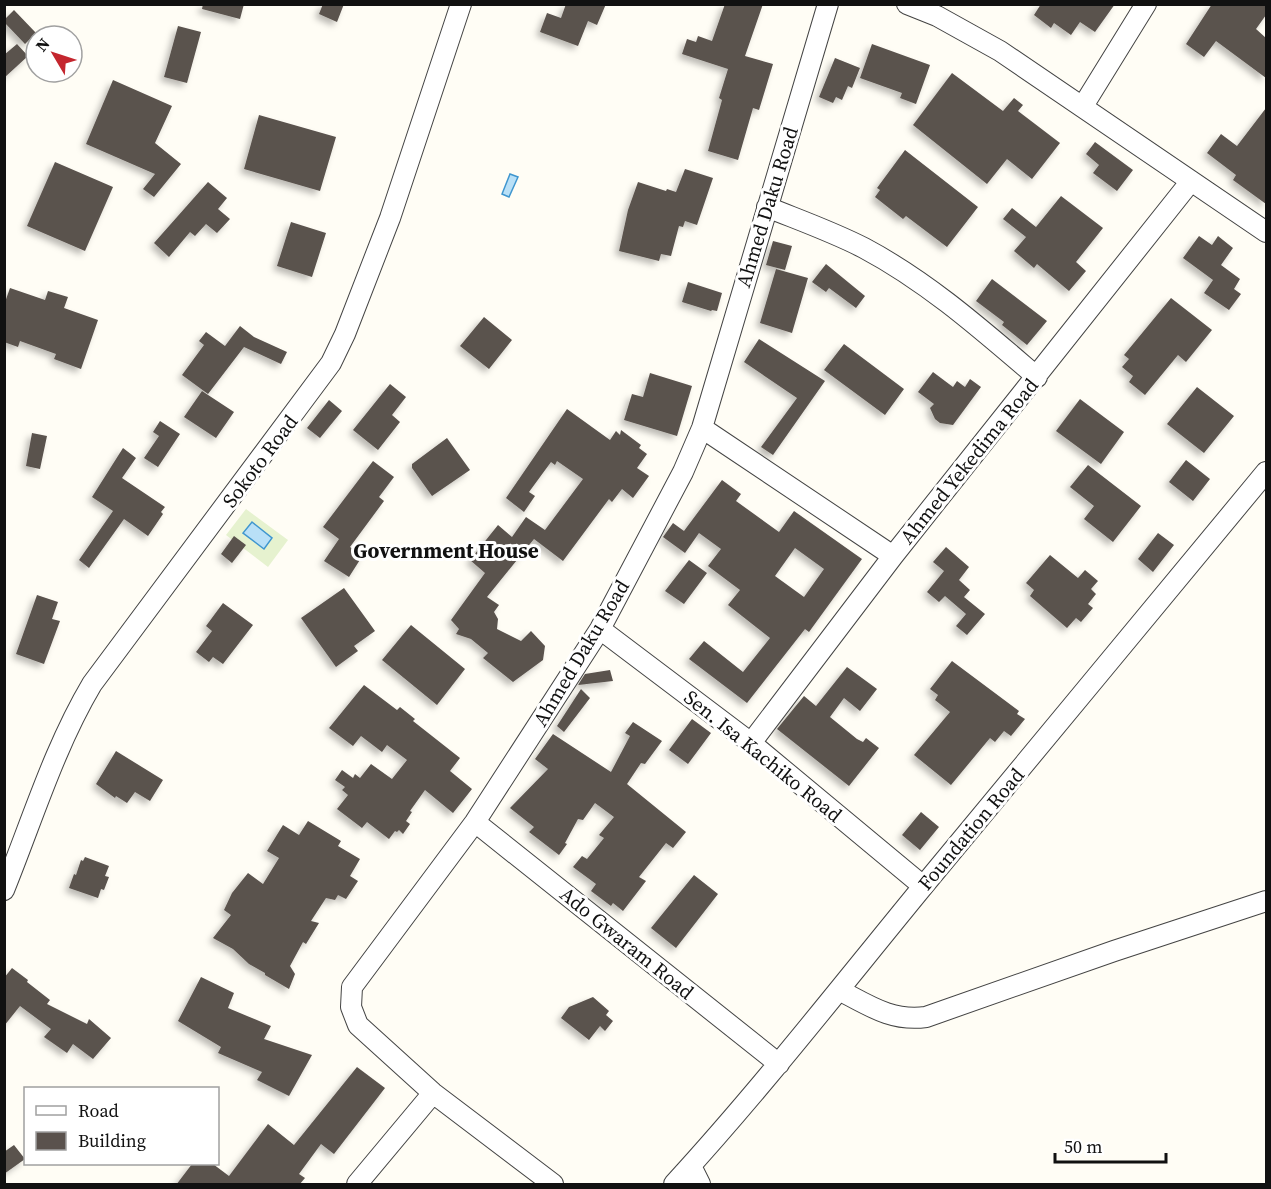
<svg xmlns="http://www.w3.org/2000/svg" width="1271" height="1189" font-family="'Source Serif 4',serif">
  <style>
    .pitch { fill: #e6f2cf }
    .water { fill: #b9e0f7; stroke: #3f96cf; stroke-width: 1.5 }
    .building { fill: #5a524d; fill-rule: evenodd; filter: url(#shadow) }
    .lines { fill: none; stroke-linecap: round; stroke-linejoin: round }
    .minor-casing { stroke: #444; stroke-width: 22 }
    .minor { stroke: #fff; stroke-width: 20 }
    .labels { text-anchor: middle; stroke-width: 6; stroke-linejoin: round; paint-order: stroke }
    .street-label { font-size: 20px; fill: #111; stroke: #fff }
    .neighbourhood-label { font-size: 21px; font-weight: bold; fill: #111; stroke: #fff }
  </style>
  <defs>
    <filter id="shadow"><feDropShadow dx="-4" dy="4" stdDeviation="3" flood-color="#0004"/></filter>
  </defs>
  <rect width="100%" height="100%" fill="#fffdf5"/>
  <path class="pitch" d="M246 509 288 540 268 567 226 535Z"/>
  <path class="water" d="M510 174 518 177 509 197 502 194Z
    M252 522 272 538 264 549 243 533Z"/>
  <path class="building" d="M203 4H244L240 19 202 9Z
    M323 4H344L337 22 319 14Z
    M566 4H606L597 25 588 21 578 46 540 32 547 13 561 18Z
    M725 4H763L745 56 773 64 759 110 753 108 738 160 708 151 722 100 719 98 728 69 682 54 687 39 696 42 698 36 712 41Z
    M1041 4H1115L1095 32 1080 22 1071 35 1054 23 1051 28 1034 15Z
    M1212 4H1266V15L1256 29 1266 38V78L1216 41 1204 57 1186 44Z
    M14 10 36 33 25 44 4 22V20Z
    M178 26 201 32 187 83 164 77Z
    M17 44 28 56 4 78V55Z
    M872 44 930 65 916 104 900 98 902 93 860 78Z
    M835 58 860 68 852 88 848 86 842 100 836 97 833 103 819 97Z
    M952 73 1003 111 1014 98 1023 105 1018 111 1060 143 1032 179 1007 159 987 184 913 125Z
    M113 80 172 106 155 143 181 164 154 197 143 189 155 174 86 144Z
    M1266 108V204L1233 180 1236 175 1207 153 1221 134 1237 146Z
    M259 115 336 137 320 191 244 169Z
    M1095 142 1133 170 1117 191 1093 173 1099 165 1086 154Z
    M905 150 978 207 947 247 906 216 903 219 875 197 880 190 877 188Z
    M55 162 113 187 85 251 27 226Z
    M685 169 713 178 697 225 685 221 683 227 679 226 671 256 661 254 659 261 619 251 628 210 638 182 666 191 667 189 676 192Z
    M208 182 227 198 218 209 230 219 217 233 206 224 195 236 190 232 169 257 154 243Z
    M1061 196 1103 228 1076 262 1086 271 1069 291 1037 264 1034 268 1014 251 1026 237 1003 219 1012 208 1036 227Z
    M291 222 326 233 312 277 277 266Z
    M1199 236 1212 245 1218 236 1233 248 1221 265 1240 279 1234 289 1241 294 1229 310 1204 293 1213 280 1183 258Z
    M773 241 792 246 785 270 766 265Z
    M826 264 865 296 856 308 829 288 826 292 812 282Z
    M776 269 808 278 792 333 760 323Z
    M992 279 1047 321 1027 345 1002 325 1004 322 976 301Z
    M688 282 722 293 717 311 712 310 711 311 682 302Z
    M10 288 45 300 48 291 68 297 64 308 98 320 81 369 54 359 56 354 20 341 18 347 4 342V305Z
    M1171 298 1212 330 1186 362 1178 355 1145 395 1129 382 1133 376 1122 367 1129 359 1124 355Z
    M484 317 512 340 489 369 460 346Z
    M240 326 254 337 287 352 281 364 244 347 208 394 182 375 204 345 199 341 206 332 225 346Z
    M759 339 825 381 773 455 761 447 797 398 744 362Z
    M844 344 904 389 885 415 824 370Z
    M933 372 953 387 957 381 965 387 970 379 981 387 953 425 940 423 935 419 930 408 934 404 918 392Z
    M650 373 692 386 677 436 624 420 632 394 643 397Z
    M390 384 406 397 392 415 400 422 378 450 353 430Z
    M1197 387 1234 416 1204 453 1167 424Z
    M202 391 234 412 216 438 184 417Z
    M1080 399 1124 432 1101 464 1056 431Z
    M329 400 342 411 320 438 307 428Z
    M567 409 610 440 616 431 620 435 621 430 641 445 639 448 647 454 637 468 649 476 633 498 622 489 612 502 609 499 563 561 534 539 487 597 499 605 494 612 498 619 497 629 521 641 531 631 545 646 543 660 513 682 483 658 488 653 471 639 456 634 459 629 451 620 485 573 470 560 498 525 512 537 526 517 545 530 583 479 557 461 555 465 551 462 529 492 535 496 524 512 506 498Z
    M160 421 180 434 158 467 144 458 159 436 153 432Z
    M32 433 47 436 40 469 26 466Z
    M447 438 470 470 432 496 412 468V464Z
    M123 448 136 458 122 478 165 507 161 512 163 514 148 536 124 519 89 568 79 560 113 511 92 497Z
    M1186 460 1210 479 1193 501 1169 482Z
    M373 461 394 477 379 497 384 501 350 547 363 555 349 577 324 561 339 539 323 527Z
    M1088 465 1141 506 1113 542 1084 519 1094 506 1070 487Z
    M722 480 741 494 736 501 779 532 794 511 862 559 809 632 805 629 747 703 689 659 704 641 743 672 770 638 728 605 740 590 708 566 721 549 699 533 685 553 663 537 673 523 684 531ZM795 548 824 569 804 597 775 576Z
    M1158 533 1174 545 1153 572 1138 559Z
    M234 536 246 545 232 563 221 554Z
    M946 547 969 567 959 580 970 590 964 597 985 614 967 635 956 626 966 614 945 596 939 602 927 592 944 571 933 562Z
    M1050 555 1078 578 1085 570 1098 581 1091 589 1096 594 1088 604 1093 608 1081 622 1076 618 1067 628 1030 596 1034 590 1026 583Z
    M689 560 707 573 684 604 665 591Z
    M344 588 375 631 354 646 358 651 336 667 301 618Z
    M37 595 58 602 52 619 60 621 44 664 16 654Z
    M223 603 253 625 223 664 213 657 209 662 196 652 212 631 206 626Z
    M411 625 465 669 437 705 382 660Z
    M952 661 1019 711 1017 714 1025 719 1011 736 1004 731 995 742 990 738 951 785 914 755 950 712 935 700 938 695 930 689Z
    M847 667 877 689 860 711 844 698 830 717 857 739 863 742 866 738 879 748 849 786 777 729 804 696 816 706Z
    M610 670 613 681 578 685 585 674Z
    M364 685 397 710 400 707 415 719 413 721 460 758 450 771 472 789 453 813 425 790 410 811 412 812 406 821 410 824 403 834 399 830 397 832 395 831 389 839 367 822 362 828 337 809 348 795 342 790 345 787 335 780 342 770 353 778 355 774 360 778 371 764 392 779 407 760 387 745 382 752 361 736 353 746 329 728Z
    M581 689 590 698 564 732 557 726Z
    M692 719 711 733 688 764 669 750Z
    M633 722 662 741 645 764 641 763 627 784 686 832 673 848 666 843 639 877 646 881 623 911 613 903 611 906 591 891 596 884 573 867 582 856 587 859 604 838 599 835 614 817 595 803 583 820 578 819 565 843 567 844 559 855 529 832 534 827 510 808 548 769 535 759 553 734 611 772 630 736 625 733Z
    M116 751 163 780 150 801 135 792 127 803 116 796 115 798 96 784Z
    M921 812 939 827 920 850 902 835Z
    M308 821 341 841 338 846 360 859 350 876 358 881 346 899 338 895 335 900 326 898 311 921 319 923 306 944 303 942 290 966 295 974 289 989 265 975V973L249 964 233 949 213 938 231 915 224 910 232 893 248 873 263 884 279 858 267 851 283 825 299 835Z
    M85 857 109 866 105 876 109 877 104 890 101 889 98 898 69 888 74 874 76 875 81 860 83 861Z
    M694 875 718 894 676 948 651 928Z
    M12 968 28 980 27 982 50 1000 47 1004 87 1024 89 1019 111 1038 93 1059 73 1044 67 1053 44 1037 51 1029 20 1006 4 1026V978Z
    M201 977 234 993 228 1008 271 1026 264 1039 312 1055 289 1096 257 1080 262 1072 218 1053 221 1047 178 1021Z
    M593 997 609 1011 606 1015 613 1021 605 1031 600 1026 589 1040 561 1018 569 1007Z
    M357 1067 385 1088 334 1154 321 1144 299 1174 305 1178 299 1185H176L192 1164H213L229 1176 268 1124 294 1145Z
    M14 1145 25 1159 4 1174V1152Z"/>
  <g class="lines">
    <g class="minor-casing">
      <path id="minor" d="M907 4 937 16 1000 51 1266 232
        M1083 106 1146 4
        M767 207C799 220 833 232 864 248 928 282 982 330 1037 377
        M702 428 893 556
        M600 629 751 743 923 886
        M751 743 893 556 1191 181
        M475 822 779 1064
        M4 890C32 821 54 748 92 684L331 363 345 334 390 218 461 4
        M839 990C868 1005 892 1022 926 1017L1114 951 1266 901
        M691 1166 700 1184
        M357 1184 433 1093
        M553 1184 433 1093 358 1025 351 1007 352 987 475 822 600 629 683 472 702 428 828 4
        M674 1184C762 1088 842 985 925 884 1038 747 1153 609 1266 472"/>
    </g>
    <use href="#minor" class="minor"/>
  </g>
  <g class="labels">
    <g class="street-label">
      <text transform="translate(767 207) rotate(-73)" y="7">Ahmed Daku Road</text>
      <text transform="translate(260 461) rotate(-53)" y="7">Sokoto Road</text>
      <text transform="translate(969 461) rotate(-51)" y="7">Ahmed Yekedima Road</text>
      <text transform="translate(581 653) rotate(-59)" y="7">Ahmed Daku Road</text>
      <text transform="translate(763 756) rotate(39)" y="7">Sen. Isa Kachiko Road</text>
      <text transform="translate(971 829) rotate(-50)" y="7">Foundation Road</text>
      <text transform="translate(627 943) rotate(39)" y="7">Ado Gwaram Road</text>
    </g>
    <g class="neighbourhood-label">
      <text x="446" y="558">Government House</text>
    </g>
  </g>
  <rect width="1271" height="1189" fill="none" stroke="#111111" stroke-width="12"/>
  <rect x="24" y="1087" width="195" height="78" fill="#ffffff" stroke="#a0a0a0" stroke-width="1.5"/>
  <rect x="36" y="1106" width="30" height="9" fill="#ffffff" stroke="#a0a0a0" stroke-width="1.5"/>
  <text x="78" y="1117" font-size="18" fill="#111111">Road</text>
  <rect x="36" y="1132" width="30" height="18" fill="#5a524d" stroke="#a0a0a0" stroke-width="1.5"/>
  <text x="78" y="1147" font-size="18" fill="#111111">Building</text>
  <g transform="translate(54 54) rotate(309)"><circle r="28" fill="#ffffff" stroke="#a0a0a0" stroke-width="1.5"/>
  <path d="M0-4.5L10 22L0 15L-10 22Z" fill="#c4262e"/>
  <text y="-9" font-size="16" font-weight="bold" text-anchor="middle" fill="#111111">N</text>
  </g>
  <path d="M1055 1153v9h111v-9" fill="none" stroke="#111111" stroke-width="3"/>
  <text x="1064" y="1153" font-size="18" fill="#111111" stroke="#ffffff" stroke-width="4.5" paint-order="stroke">50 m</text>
</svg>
